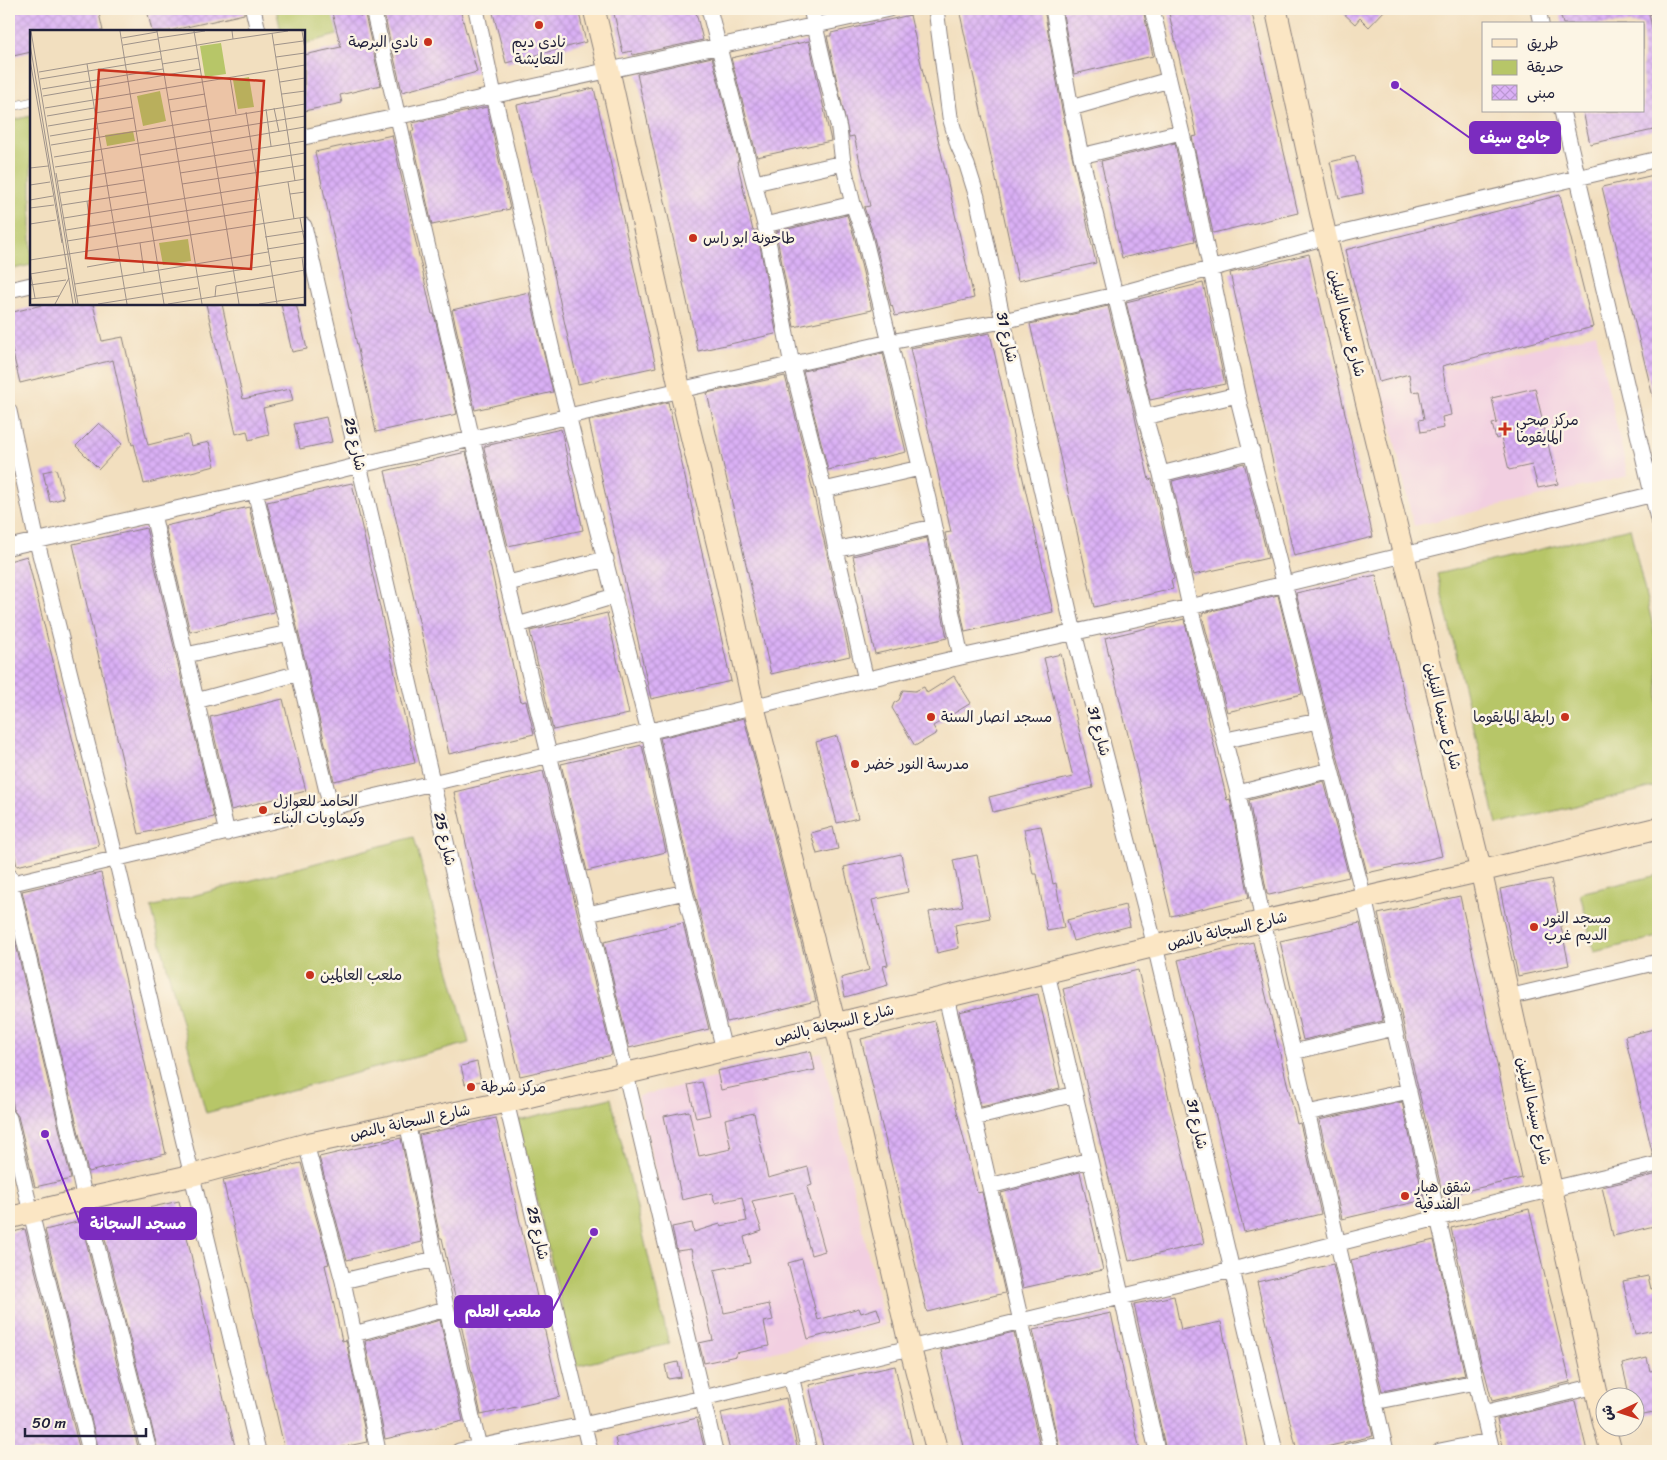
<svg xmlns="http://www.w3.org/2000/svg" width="1667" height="1460" font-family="Sriracha,'Playpen Sans Arabic',sans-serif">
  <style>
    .built { fill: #f2cfe1 }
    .green { fill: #b7c668; stroke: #6c7452 }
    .building { fill: url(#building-cross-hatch) }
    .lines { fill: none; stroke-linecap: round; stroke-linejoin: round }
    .lane-casing { stroke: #8a807d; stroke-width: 9 }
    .street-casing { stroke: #8a807d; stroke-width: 17 }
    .secondary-casing { stroke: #8a807d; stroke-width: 23 }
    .lane { stroke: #fff; stroke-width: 8 }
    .street { stroke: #fff; stroke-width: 15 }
    .secondary { stroke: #fbe6c4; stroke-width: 21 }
    .poi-dot { fill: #c8321e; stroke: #fcf5e5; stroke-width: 2 }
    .labels { text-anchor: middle; stroke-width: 5; stroke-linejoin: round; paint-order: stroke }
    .poi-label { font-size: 15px; fill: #22223b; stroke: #fcf5e5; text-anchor: start }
    .street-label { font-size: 15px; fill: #22223b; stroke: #fcf5e5 }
    .inset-road { fill: none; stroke: #9f938a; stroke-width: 1 }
    .view { fill: #c8321e; fill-opacity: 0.15; stroke: #c8321e; stroke-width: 2.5 }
    .inset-edge { fill: none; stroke: #22223b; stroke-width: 2.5 }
    .leader { fill: none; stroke: #7b2cbf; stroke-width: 2 }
    .callout-dot { fill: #7b2cbf; stroke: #fcf5e5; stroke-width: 2 }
    .callout { fill: #7b2cbf; stroke: #7b2cbf; stroke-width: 2 }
    .callout-label { font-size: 16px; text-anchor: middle; font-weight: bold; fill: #fff }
  </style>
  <defs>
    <pattern id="building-cross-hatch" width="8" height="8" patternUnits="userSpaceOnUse" patternTransform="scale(1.25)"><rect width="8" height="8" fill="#dab0f5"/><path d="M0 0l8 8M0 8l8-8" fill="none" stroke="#bb97d3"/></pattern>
  </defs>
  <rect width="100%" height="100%" fill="#fcf5e5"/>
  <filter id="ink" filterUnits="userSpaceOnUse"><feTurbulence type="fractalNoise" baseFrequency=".02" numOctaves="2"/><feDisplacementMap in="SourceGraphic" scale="10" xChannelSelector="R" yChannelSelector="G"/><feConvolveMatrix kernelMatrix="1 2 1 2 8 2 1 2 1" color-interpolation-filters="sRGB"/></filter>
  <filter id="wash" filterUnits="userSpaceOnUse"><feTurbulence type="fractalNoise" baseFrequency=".0096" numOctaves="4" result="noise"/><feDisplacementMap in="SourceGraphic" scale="20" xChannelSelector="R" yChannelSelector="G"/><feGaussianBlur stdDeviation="1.12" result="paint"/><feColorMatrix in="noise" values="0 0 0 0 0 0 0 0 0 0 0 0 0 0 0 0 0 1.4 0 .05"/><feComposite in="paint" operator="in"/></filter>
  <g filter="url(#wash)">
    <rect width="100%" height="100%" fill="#f2dfbf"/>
    <path class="built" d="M1596 334 1628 476 1414 526 1381 383Z
      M822 1053 885 1326 701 1369 638 1096Z"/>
    <path class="green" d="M276 9H362L366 27 304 44V31H281Z
      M31 116V265L9 270V121Z
      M1630 528 1658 648V786L1497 825 1437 574Z
      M414 837 469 1043 206 1113 151 907Z
      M1658 875V937L1594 952 1580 893Z
      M611 1098 669 1344 576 1366 518 1120Z"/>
    <g id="blocks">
      <path class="building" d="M9 9H98L103 31H31V52L9 57Z
        M169 9H244V14L169 31H152L148 14Z
        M331 9H358L360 16 365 15 381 85 340 95 342 103 304 111V55L341 47Z
        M387 9H460L477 72 402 92 383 10Z
        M492 9H578L586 42 506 63Z
        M613 9H695L703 40 633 55 632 51 623 53Z
        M959 9H1044L1062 110 1096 263 1018 281Z
        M1062 9H1143L1153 56 1074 74Z
        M1168 9H1251L1298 213 1213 233 1192 137 1197 136Z
        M1339 9H1386L1369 27 1360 18 1355 24Z
        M1559 9H1648L1658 56V129L1590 144 1583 111H1643V24H1563Z
        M910 15 974 298 895 316 892 305 891 306 873 234 864 207 870 206 854 136 849 137 827 36H831V33Z
        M809 41 831 141 757 157 731 58Z
        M712 57 739 161H737L753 231 757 230 776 331 775 334 698 351 637 74Z
        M594 88 656 367 578 384 517 105Z
        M487 107 510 209 432 225 411 131H414L412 123Z
        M392 135 432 314H434L457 414 376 432 315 152Z
        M1175 143 1195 241 1122 258 1101 161Z
        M1355 156 1363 193 1339 198 1330 162Z
        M1658 174V396L1653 397 1602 187Z
        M1560 195 1593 327 1442 366 1451 415 1442 417 1444 428 1421 432 1419 420 1424 419 1419 391 1412 392 1409 374 1379 382 1345 250Z
        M847 215 855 239 872 310 794 327 776 232Z
        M1309 254 1373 537 1294 556 1230 273Z
        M1203 283 1225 384 1150 400 1126 302Z
        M529 292 553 392 475 410 452 310Z
        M46 304H93L102 341 123 337 148 445 188 435 191 446 209 442 215 466 144 484 134 444 132 445 113 360 20 383 9 337V313Z
        M206 304H222L243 399 290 389 293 401 263 408 269 435 249 440 247 431 236 434Z
        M281 304H296L307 349 292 352Z
        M1108 306 1132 404 1149 480 1152 479 1174 579 1171 580 1173 589 1094 607 1030 324Z
        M990 333 1053 612 965 632 945 533 951 532 910 348Z
        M883 353 906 452 828 470 803 371Z
        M785 376 810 474H809L850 656 771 674 707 393Z
        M1535 388 1553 465H1554L1558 484 1538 488 1532 465 1509 470 1501 437 1496 439 1492 424 1497 423 1492 398Z
        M668 402 731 681 651 699 589 421Z
        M326 417 332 442 300 449 294 424Z
        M99 423 122 444 99 469 76 446Z
        M561 429 583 530 508 546 484 448 485 446Z
        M466 452 490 550 487 551 521 702 526 701 534 734 449 754 385 471Z
        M1244 463 1268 558 1193 575 1172 481Z
        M56 469 64 498 50 502 43 472Z
        M352 483 415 763 334 781 267 502Z
        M249 507 274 612 190 632 165 526Z
        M146 528 214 817 139 834 73 544Z
        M927 538 947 638 875 654 853 556Z
        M27 556 99 846 17 866 9 833V561Z
        M1376 575 1442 856 1367 873 1296 593Z
        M1278 595 1302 694 1227 712 1202 615 1203 613Z
        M607 613 629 714 553 730 530 631Z
        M1184 619 1208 716H1207L1227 800 1230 799 1249 898 1171 916 1105 638Z
        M1061 654 1093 788 993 812 989 797 1073 777 1044 658Z
        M954 676 971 703 933 726 937 733 915 746 892 708 894 703 899 700 903 690 915 691 924 687 927 693Z
        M283 699 306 791 231 810 210 717Z
        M744 718 816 1001 727 1022 692 881 660 738Z
        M837 736 858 818 837 823 816 742Z
        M642 745 666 852 587 871 561 764Z
        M543 771 612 1055 520 1076 454 792Z
        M1324 781 1349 877 1269 895 1267 894 1249 800Z
        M1041 826 1053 884 1056 883 1064 928 1047 931 1037 874H1033L1024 829Z
        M833 827 838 849 817 854 811 833Z
        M901 854 908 892 872 900 888 965 883 966 888 985 845 997 841 978 869 970 844 867Z
        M977 855 990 918 955 925 959 948 937 953 929 912 963 906 953 860Z
        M101 873 166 1154 88 1172 22 891Z
        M1551 879 1569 965 1518 976 1500 889Z
        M1460 896 1522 1178 1443 1196 1378 914Z
        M1125 905 1130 926 1073 941 1067 920Z
        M9 915 71 1179 35 1187 18 1116 14 1111 9 1084Z
        M683 923 709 1029 629 1048 604 942Z
        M1360 923 1383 1021 1303 1040 1280 941Z
        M1253 942 1297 1124 1300 1123 1321 1214 1244 1232 1178 960Z
        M1138 970 1204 1243 1129 1261 1063 989Z
        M1038 994 1060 1088 981 1107 959 1012Z
        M935 1021 977 1193 982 1192 1005 1293 927 1312 861 1039Z
        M1658 1028V1155L1653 1156 1625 1036Z
        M811 1051 815 1070 721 1090 717 1071Z
        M477 1062 481 1081 465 1084 461 1066Z
        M702 1082 710 1115 696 1118 688 1085Z
        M1402 1102 1424 1200 1342 1219 1319 1120Z
        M689 1111 699 1156 731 1149 725 1119 754 1113 768 1178 808 1167 812 1185 807 1187 825 1251 811 1255 794 1192 752 1201 762 1231 744 1237 750 1263 714 1270 724 1313 769 1304 773 1320 764 1322 769 1346 736 1353V1356L704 1363 699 1343 713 1340 691 1249 677 1251 672 1227 692 1223 694 1232 720 1224 721 1226 747 1221 742 1197 715 1203 712 1193 682 1200 664 1116Z
        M496 1118 560 1397 481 1415 442 1238H440L419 1135Z
        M401 1138 422 1242 347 1260 319 1157Z
        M301 1163 329 1264 325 1265 342 1341 346 1340 367 1442 324 1451H285L223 1180Z
        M1080 1172 1103 1270 1023 1288 1001 1193Z
        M1658 1174V1225L1613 1236 1602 1187Z
        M179 1201 214 1357 236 1451H158L100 1219Z
        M1529 1209 1570 1382 1492 1401 1484 1370 1483 1371 1451 1228Z
        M81 1221 139 1451H99L45 1230Z
        M25 1229 80 1451H9V1233Z
        M1434 1240 1465 1375 1382 1391 1351 1260Z
        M802 1259 818 1320 859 1308 861 1313 877 1308 881 1320 831 1334V1333L808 1339 788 1263Z
        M1333 1264 1373 1436 1309 1451H1297L1257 1282Z
        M1648 1276 1651 1289 1658 1287V1329L1635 1334 1623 1281Z
        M1174 1296 1181 1330 1221 1322 1248 1451H1166L1134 1304Z
        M1111 1313 1140 1451H1060L1033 1330Z
        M440 1320 463 1421 385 1439 365 1341Z
        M1014 1332 1041 1451H964L941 1350Z
        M1647 1358 1650 1371 1658 1370V1391H1656L1658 1412 1634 1417V1398H1630L1622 1364Z
        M678 1362 681 1377 668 1379 665 1365Z
        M895 1366 914 1451H824L809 1385Z
        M786 1398 798 1451H730L721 1413Z
        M1575 1401 1587 1451H1504L1497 1419Z
        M697 1418 705 1451H618L615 1438Z"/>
    </g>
  </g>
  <g filter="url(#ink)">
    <use href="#blocks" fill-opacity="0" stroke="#8a807d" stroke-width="1"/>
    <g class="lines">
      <g class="lane-casing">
        <path id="lane" d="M9 107 31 102"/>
      </g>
      <g class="street-casing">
        <path id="street" d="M253 9 258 31
          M373 9 472 439 588 914 715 1451
          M476 9 494 95 557 372 649 732 685 892 724 1050
          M709 9 765 225 792 365 824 490 836 550 866 680
          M811 9 839 129 843 163 853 204 864 236 928 499 961 657
          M936 9 950 117 958 145 967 165 977 197 1003 321 1074 633 1155 946 1275 1451
          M1053 9 1071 108 1081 156 1145 417 1161 474 1190 607 1238 793 1263 922 1386 1451
          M1152 9 1187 155 1237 395 1331 770 1364 898 1492 1451
          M1538 9 1541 24
          M1658 9V11
          M1071 108 1169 80
          M1562 111 1658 519
          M304 137 889 9
          M1081 156 1181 132
          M755 183 843 163
          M765 225 853 204
          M304 226 506 1102 590 1451
          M9 290 31 285
          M9 411 37 542 116 859 258 1451
          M1145 417 1237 395
          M1161 474 1252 451
          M824 490 920 468
          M255 491 331 808
          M153 515 227 833
          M9 547 255 491 360 465 680 390 890 342 1003 321 1115 295 1326 237 1658 159
          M836 550 933 527
          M508 583 606 559
          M518 625 615 596
          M186 655 289 633
          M196 701 299 673
          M1226 740 1318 721
          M1238 793 1331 770
          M9 875 85 1199 149 1451
          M9 884 961 657 1190 607 1658 493
          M588 914 685 892
          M1047 973 1157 1451
          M946 997 1051 1451
          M1508 997 1658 962
          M1293 1052 1394 1028
          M1307 1113 1409 1091
          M9 1118 31 1213 90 1451
          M974 1118 1075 1094
          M407 1122 435 1259 479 1447
          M306 1144 343 1281 378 1451
          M990 1186 1090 1160
          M343 1281 435 1259
          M354 1334 446 1309
          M791 1376 809 1451
          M1374 1402 1476 1382
          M1483 1413 1596 1386
          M459 1451 583 1425 703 1398 1232 1270 1552 1189 1658 1164
          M1350 1451 1384 1444
          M1440 1451 1489 1441"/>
      </g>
      <g class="secondary-casing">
        <path id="secondary" d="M594 9 609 71 680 390 723 567 754 708 835 1024 910 1347 937 1451
          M1276 9 1326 237 1481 871 1604 1425
          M9 1218 85 1199 193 1175 306 1144 506 1102 835 1024 1155 946 1481 871 1658 828
          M1605 1428 1611 1451"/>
      </g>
      <use href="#lane" class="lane"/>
      <use href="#street" class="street"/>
      <use href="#secondary" class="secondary"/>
    </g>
  </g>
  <g class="poi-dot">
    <circle cx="539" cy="25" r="5"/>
    <circle cx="428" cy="42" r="5"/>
    <circle cx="693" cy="238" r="5"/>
    <path d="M1502.5 421.5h5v5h5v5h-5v5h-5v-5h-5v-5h5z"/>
    <circle cx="931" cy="717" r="5"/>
    <circle cx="1565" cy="717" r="5"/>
    <circle cx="855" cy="764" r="5"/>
    <circle cx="263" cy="810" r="5"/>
    <circle cx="1534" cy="927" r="5"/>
    <circle cx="310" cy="975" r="5"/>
    <circle cx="471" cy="1087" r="5"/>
    <circle cx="1405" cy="1196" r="5"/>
  </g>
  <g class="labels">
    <g class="poi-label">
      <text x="418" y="47" text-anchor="end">نادي البرصة</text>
      <text x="539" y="47" text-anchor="middle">نادى ديم<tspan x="539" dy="17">التعايشة</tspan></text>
      <text x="703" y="243">طاحونة ابو راس</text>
      <text x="1516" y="425">مركز صحي<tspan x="1516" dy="17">المايقوما</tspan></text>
      <text x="941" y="722">مسجد انصار السنة</text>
      <text x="1555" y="722" text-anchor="end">رابطة المايقوما</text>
      <text x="865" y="769">مدرسة النور خضر</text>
      <text x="273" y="806">الحامد للعوازل<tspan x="273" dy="17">وكيماويات البناء</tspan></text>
      <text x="1544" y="923">مسجد النور<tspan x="1544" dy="17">الديم غرب</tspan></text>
      <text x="320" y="980">ملعب العالمين</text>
      <text x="481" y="1092">مركز شرطة</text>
      <text x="1415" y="1192">شقق هبار<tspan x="1415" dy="17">الفندقية</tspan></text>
    </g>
    <g class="street-label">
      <text transform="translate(1347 323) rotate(76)" y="5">شارع سينما النيلين</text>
      <text transform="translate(1007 337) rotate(77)" y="5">شارع 31</text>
      <text transform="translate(355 444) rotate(77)" y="5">شارع 25</text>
      <text transform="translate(1443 716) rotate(76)" y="5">شارع سينما النيلين</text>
      <text transform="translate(1099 731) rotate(75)" y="5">شارع 31</text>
      <text transform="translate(445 839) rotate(77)" y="5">شارع 25</text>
      <text transform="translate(1227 930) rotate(-13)" y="5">شارع السجانة بالنص</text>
      <text transform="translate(834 1024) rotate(-14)" y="5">شارع السجانة بالنص</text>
      <text transform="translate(1534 1111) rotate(77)" y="5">شارع سينما النيلين</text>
      <text transform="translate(410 1122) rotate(-12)" y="5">شارع السجانة بالنص</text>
      <text transform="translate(1197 1124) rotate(77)" y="5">شارع 31</text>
      <text transform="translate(538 1233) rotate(77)" y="5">شارع 25</text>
    </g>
  </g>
  <g transform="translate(30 30)">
    <rect width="275" height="275" fill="#f2dfbf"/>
    <path d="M191 13 196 44 175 47 170 16ZM219 47 224 77 208 79 203 50ZM130 61 136 91 113 96 107 66ZM103 101 105 111 77 116 75 105ZM158 209 161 231 133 235 129 213Z" fill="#b7c668"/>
    <path class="inset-road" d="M1 1 46 274M90 1 134 274M127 1 172 274M164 1 209 274M202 1 203 9 258 1M272 1 275 19M242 3 265 151M92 8 127 2M128 8 175 1M0 14 43 274M93 15 128 9M244 15 273 11M246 27 275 23M0 30 32 213M57 34 97 274M132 34 169 28M9 42 203 9M200 47 206 84M10 49 131 29M250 52 275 48M12 59 133 39M252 64 275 61M13 66 171 39M138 70 175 64M15 78 275 35M244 78 249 102M236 79 241 116M140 82 176 76M216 82 247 274M65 83 102 77M17 86 64 78M67 94 104 88M18 96 66 88M20 106 68 98M21 115 275 74M110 125 275 97M24 127 275 86M25 137 72 130M0 138 18 136M26 143 48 274M150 143 275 123M28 151 275 111M258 152 264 189M152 154 275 135M0 155 20 152M30 163 114 150M260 164 275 162M0 170 23 166M57 171 60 196M32 175 116 162M0 178 24 175M34 188 275 149M270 188 275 214M0 194 26 190M36 200 229 169M235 207 275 201M37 211 231 180M110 213 114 242M237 219 275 213M272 227 275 252M0 230 275 187M240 232 275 227M57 237 90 231M0 240 5 268M0 244 37 238M45 254 238 222M0 255 36 250M47 266 240 235M185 267 186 256 275 240M0 269 29 266M25 274 39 248M68 274 168 258M138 274 244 257M229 274 275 267"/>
    <path class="view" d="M69 40 234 51 221 239 56 228Z"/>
    <rect width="275" height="275" class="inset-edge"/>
  </g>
  <path class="leader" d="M1395 85L1470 138M45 1134L80 1224M594 1232L552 1311"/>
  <g class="callout-dot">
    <circle cx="1395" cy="85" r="5"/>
    <circle cx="45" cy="1134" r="5"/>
    <circle cx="594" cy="1232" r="5"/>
  </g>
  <g class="callout">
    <rect x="1470" y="122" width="90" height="31" rx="5"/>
    <rect x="80" y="1208" width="116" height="31" rx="5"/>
    <rect x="455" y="1296" width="97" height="31" rx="5"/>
  </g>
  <g class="callout-label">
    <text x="1515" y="143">جامع سيف</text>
    <text x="138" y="1229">مسجد السجانة</text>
    <text x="503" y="1317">ملعب العلم</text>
  </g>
  <rect width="1667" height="1460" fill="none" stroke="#fcf5e5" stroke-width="30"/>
  <rect x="1482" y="22" width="162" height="90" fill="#fcf5e5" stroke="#a5a1a1"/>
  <rect x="1492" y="39" width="25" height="8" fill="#fbe6c4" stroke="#a5a1a1"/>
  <text x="1527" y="48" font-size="15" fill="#22223b">طريق</text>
  <rect x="1492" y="60" width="25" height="15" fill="#b7c668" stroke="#a5a1a1"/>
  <text x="1527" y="72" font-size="15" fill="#22223b">حديقة</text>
  <rect x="1492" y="85" width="25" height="15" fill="url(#building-cross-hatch)" stroke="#a5a1a1"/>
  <text x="1527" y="98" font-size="15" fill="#22223b">مبنى</text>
  <g transform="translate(1620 1412) rotate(266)"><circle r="24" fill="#fcf5e5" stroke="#a5a1a1"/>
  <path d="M0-4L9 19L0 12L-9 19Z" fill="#c8321e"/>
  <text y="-8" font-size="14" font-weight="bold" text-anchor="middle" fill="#22223b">ش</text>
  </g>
  <path d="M25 1428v8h121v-8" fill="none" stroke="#22223b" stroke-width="2.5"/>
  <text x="32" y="1428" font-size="15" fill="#22223b" stroke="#fcf5e5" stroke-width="4" paint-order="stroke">50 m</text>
</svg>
